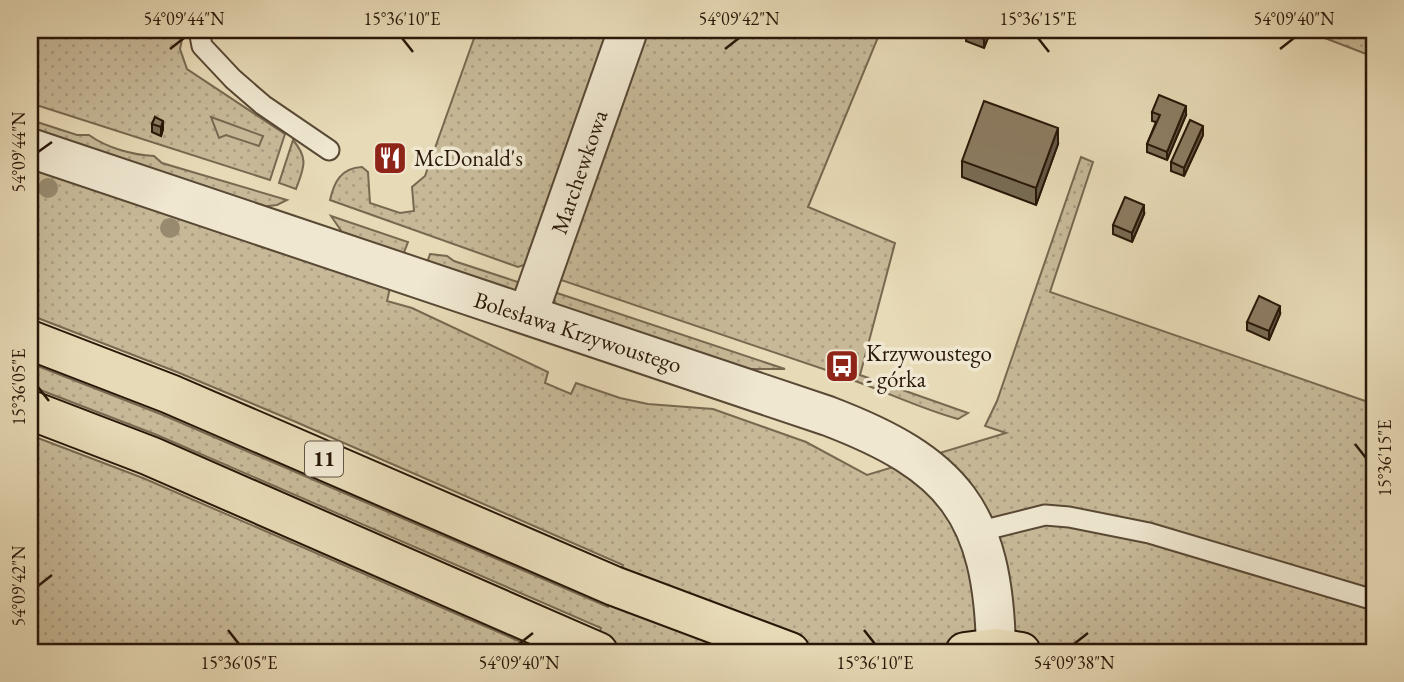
<svg xmlns="http://www.w3.org/2000/svg" width="1404" height="682" font-family="'EB Garamond',serif">
  <style>
    .grass { fill: url(#grass-dots); stroke: #786850; stroke-width: 2 }
    .garden { fill: #c7b998; stroke: #786850; stroke-width: 2 }
    .lines { fill: none; stroke-linecap: round; stroke-linejoin: round }
    .service-casing { stroke: #584834; stroke-width: 23 }
    .minor-casing { stroke: #584834; stroke-width: 42 }
    .primary-casing { stroke: #291708; stroke-width: 42 }
    .service { stroke: #efe7d0; stroke-width: 19 }
    .minor { stroke: #efe7d0; stroke-width: 38 }
    .primary { stroke: #e7dab6; stroke-width: 38 }
    .tree { fill: #988a6e }
    .wall { fill: #786b54; stroke: #291708; stroke-width: 2 }
    .shaded-wall { fill: #625745; stroke: #291708; stroke-width: 2 }
    .building { fill: #8c7c62; stroke: #291708; stroke-width: 2 }
    .ticks { fill: none; stroke: #291708; stroke-width: 2.5 }
    .labels { text-anchor: middle; stroke-width: 7; stroke-linejoin: round; paint-order: stroke }
    .shield { fill: #efe7d0; stroke: #645544; stroke-width: 2 }
    .shield-label { font-size: 21px; font-weight: bold; fill: #291708 }
    .poi-label { font-size: 23px; fill: #291708; stroke: #efe7d0; text-anchor: start }
    .street-label { font-size: 23px; fill: #291708; stroke: #efe7d0 }
    .neatline { fill: none; stroke: #291708; stroke-width: 2.5 }
    .ticks-label { font-size: 18px; text-anchor: middle; fill: #291708 }
  </style>
  <defs>
    <pattern id="grass-dots" width="8" height="8" patternUnits="userSpaceOnUse" patternTransform="scale(1.75)"><rect width="8" height="8" fill="#c7b998"/><path d="M2 2h.1M6 6h.1" fill="none" stroke="#ab9e82" stroke-width="1.8" stroke-linecap="round"/></pattern>
  </defs>
  <rect width="100%" height="100%" fill="#e7dab6"/>
  <filter id="stains"><feTurbulence type="fractalNoise" baseFrequency=".00286" numOctaves="4"/><feColorMatrix values="0 0 0 0 .2 0 0 0 0 .09 0 0 0 0 .02 0 0 0 .5 -.17"/></filter>
  <radialGradient id="worn" r=".72"><stop offset=".6" stop-color="#630" stop-opacity="0"/><stop offset="1" stop-color="#630" stop-opacity=".3"/></radialGradient>
  <path class="grass" d="M30 30H184L180 49 187 69 285 134 270 180 30 103Z
    M477 30H612L530 263 518 267 330 200C334 182 341 168 362 167L368 172 370 203 400 213 414 211 412 187 425 176Z
    M643 30H881L808 207 895 243 860 375 968 413 958 419C922 409 889 393 855 381L853 368 832 363 829 371 558 279Z
    M1304 30H1374V57Z
    M30 117 34 121 77 135H89C107 148 133 155 154 156L162 163 287 200 277 205 260 207 30 130Z
    M293 140C309 159 304 167 296 189L279 183Z
    M1081 157 1093 162 1050 292 1374 404V652H592L601 628 157 435 30 386V363L163 415 608 607 623 565 296 422 177 372 30 315V167L390 288 387 301 412 308 548 372 545 383 571 394 576 383 620 398 648 404 713 409 806 442 867 475 1006 433 985 426 997 401Z
    M331 216 408 242 403 255 344 235Z
    M430 254 447 256 454 261 524 284 511 292 427 263Z
    M551 291 785 369H743L557 307Z
    M30 435 143 478 544 652H30Z"/>
  <path class="garden" d="M211 117 263 136 259 146 226 135 219 138Z"/>
  <g class="lines">
    <g class="service-casing">
      <path id="service" d="M199 30 202 46 233 79 263 105 329 150
        M977 532 1045 515 1069 517 1149 533 1374 600"/>
    </g>
    <g class="minor-casing">
      <path id="minor" d="M30 148 828 416C954 464 993 513 996 648
        M528 314 628 30"/>
    </g>
    <g class="primary-casing">
      <path id="primary" d="M30 340 170 394 614 586 790 652
        M30 410 150 456 598 652
        M965 652 996 648 1021 652"/>
    </g>
    <use href="#service" class="service"/>
    <use href="#minor" class="minor"/>
    <use href="#primary" class="primary"/>
  </g>
  <g class="tree">
    <circle cx="48" cy="188" r="10"/>
    <circle cx="170" cy="228" r="10"/>
  </g>
  <path class="wall" d="M967 30H991L984 48 966 41Z
    M1152 112 1186 115 1167 160 1147 152V144L1156 122 1152 121Z
    M155 117 163 129 161 136 152 132V124Z
    M1203 135 1184 176 1171 171V162Z
    M1058 144 1036 205 962 177V161Z
    M1144 214 1132 242 1113 234V225Z
    M1280 314 1269 340 1247 330V322Z"/>
  <path class="shaded-wall" d="M988 30H991L984 48V39Z
    M1186 106V115L1167 160V152Z
    M163 121V129L161 136V127Z
    M1203 126V135L1184 176V168Z
    M1058 128V144L1036 205V188Z
    M1144 205V214L1132 242V233Z
    M1280 306V314L1269 340V331Z"/>
  <path class="building" d="M967 30H988L984 39 966 33Z
    M1159 95 1186 106 1167 152 1147 144 1160 115 1152 112Z
    M984 101 1058 128 1036 188 962 161Z
    M155 117 163 121 161 127 152 124Z
    M1190 120 1203 126 1184 168 1171 162Z
    M1125 197 1144 205 1132 233 1113 225Z
    M1259 296 1280 306 1269 331 1247 322Z"/>
  <path class="ticks" d="M402 38 413 52M1038 38 1049 52M170 49 184 38M725 49 739 38M1280 49 1294 38M38 152 52 142M38 387 49 401M1355 444 1366 458M38 586 52 575M228 630 239 644M864 630 875 644M519 644 533 633M1074 644 1088 633"/>
  <defs>
    <g id="restaurant-square" transform="scale(1.75)"><rect x="-9" y="-9" width="18" height="18" rx="4" fill="#8f2418" stroke="#efe7d0"/><path d="M-5-6h1v4h1v-4h1v4h1v-4h1v5L-1.5 .5V6h-2V.5L-5-1ZM5-6V6H3V1.5H1.5Q1.5-4 5-6Z" fill="#fff"/></g>
    <g id="bus-square" transform="scale(1.75)"><rect x="-9" y="-9" width="18" height="18" rx="4" fill="#8f2418" stroke="#efe7d0"/><path d="M-5-6H5V4H4V6H2V4H-2V6H-4V4H-5ZM-3.5-4V0h7V-4ZM-3.5 1.2v1.5H-2V1.2ZM2 1.2v1.5H3.5V1.2Z" fill="#fff"/></g>
  </defs>
  <g fill-rule="evenodd">
    <use href="#restaurant-square" x="390" y="158"/>
    <use href="#bus-square" x="842" y="366"/>
  </g>
  <g class="labels">
    <rect class="shield" x="305" y="441.5" width="38" height="35" rx="5"/>
    <g class="shield-label">
      <text x="324" y="466">11</text>
    </g>
    <g class="poi-label">
      <text x="414" y="166">McDonald's</text>
      <text x="866" y="361">Krzywoustego<tspan x="866" dy="26">- górka</tspan></text>
    </g>
    <g class="street-label">
      <text transform="translate(579 172) rotate(-71)" y="8">Marchewkowa</text>
      <text transform="translate(578 332) rotate(18)" y="8">Bolesława Krzywoustego</text>
    </g>
  </g>
  <rect width="1404" height="682" fill="none" stroke="#e7dab6" stroke-width="77"/>
  <rect x="38" y="38" width="1328" height="606" class="neatline"/>
  <g class="ticks-label">
    <text x="184" y="25">54°09'44"N</text>
    <text x="402" y="25">15°36'10"E</text>
    <text x="739" y="25">54°09'42"N</text>
    <text x="1038" y="25">15°36'15"E</text>
    <text x="1294" y="25">54°09'40"N</text>
    <text transform="translate(19 152) rotate(-90)" y="6">54°09'44"N</text>
    <text transform="translate(19 387) rotate(-90)" y="6">15°36'05"E</text>
    <text transform="translate(1385 458) rotate(-90)" y="6">15°36'15"E</text>
    <text transform="translate(19 586) rotate(-90)" y="6">54°09'42"N</text>
    <text x="239" y="669">15°36'05"E</text>
    <text x="519" y="669">54°09'40"N</text>
    <text x="875" y="669">15°36'10"E</text>
    <text x="1074" y="669">54°09'38"N</text>
  </g>
  <rect width="100%" height="100%" filter="url(#stains)"/>
  <rect width="100%" height="100%" fill="url(#worn)"/>
</svg>
